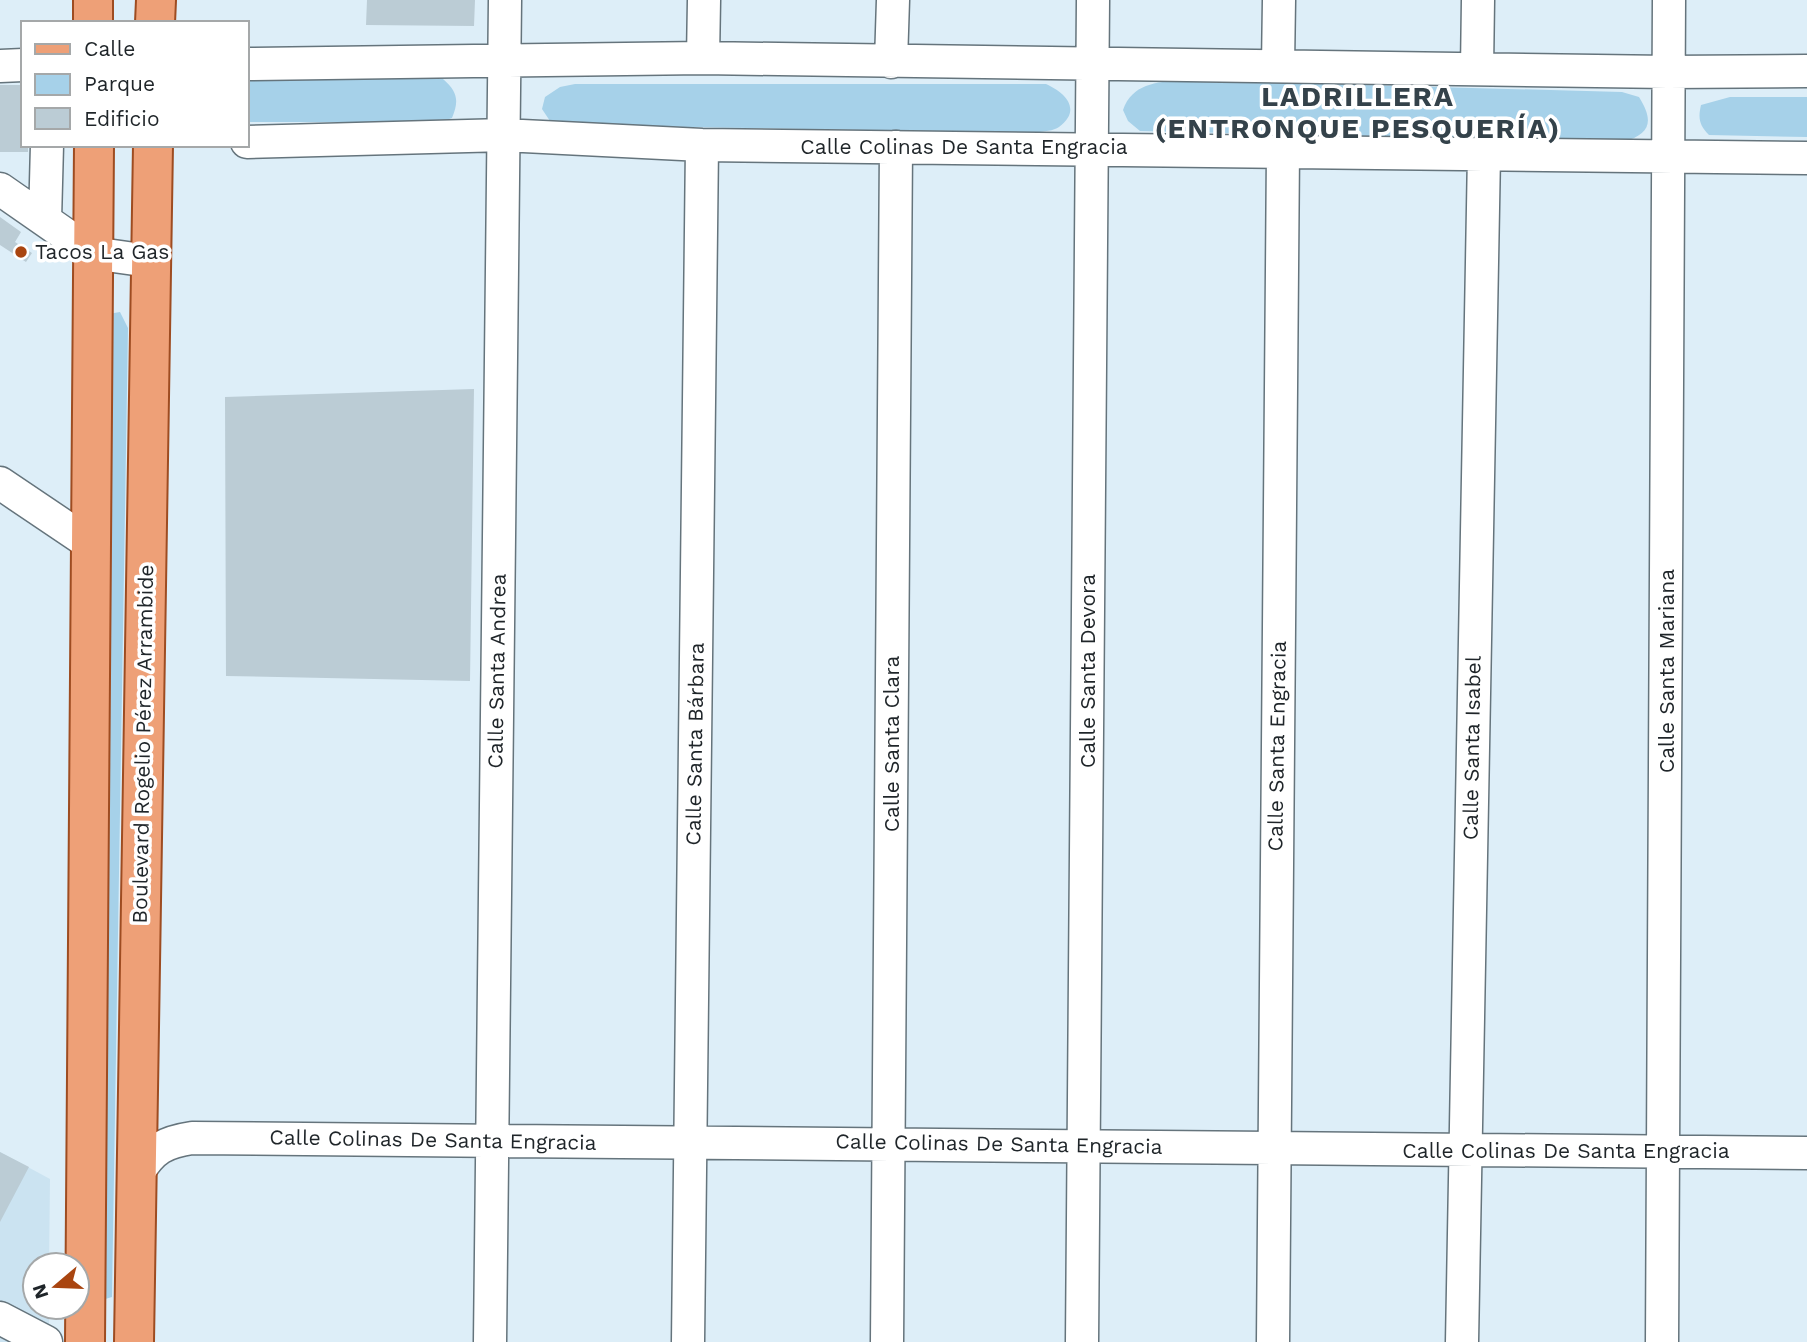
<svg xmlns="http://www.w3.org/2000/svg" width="1807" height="1342" font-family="'Work Sans',sans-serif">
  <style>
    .built { fill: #cbe3f1 }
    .green { fill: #a6d1e9 }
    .building { fill: #bbccd5 }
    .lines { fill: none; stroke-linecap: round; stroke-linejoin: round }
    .minor-casing { stroke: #65747c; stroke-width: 35 }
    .major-casing { stroke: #9e4c21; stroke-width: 42 }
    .minor { stroke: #fff; stroke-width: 32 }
    .major { stroke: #eea077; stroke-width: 38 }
    .poi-dot { fill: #a94510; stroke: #fff; stroke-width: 2.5 }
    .labels { text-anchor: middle; stroke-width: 7; stroke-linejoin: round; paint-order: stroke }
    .street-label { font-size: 21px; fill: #1f2529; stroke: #fff }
    .poi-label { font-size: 21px; fill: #1f2529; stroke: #fff; text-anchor: start }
    .district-label { font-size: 28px; font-weight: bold; letter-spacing: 2px; fill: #34424a; stroke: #fff }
  </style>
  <rect width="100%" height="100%" fill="#ddeef8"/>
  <path class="built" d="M0 1152 50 1179 49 1265H35V1307H49V1342H0Z"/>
  <path class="green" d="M247 75 443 79C458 92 459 101 452 118L440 122H247Z
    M1181 80 1622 92 1639 97C1654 121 1651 134 1623 142L1140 131 1128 121 1123 110C1132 84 1156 82 1181 80Z
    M575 84H1046C1064 92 1083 109 1059 127 1054 131 1043 131 1036 133L569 125 550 121 542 109 545 97 560 87Z
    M1730 97H1807V137L1709 135C1699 125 1698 118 1701 105Z
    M120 312 128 328 112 1297 102 1300 108 314Z"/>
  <path class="building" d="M367 0H475L474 26 366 25Z
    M0 85H23V145H28V152H0Z
    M0 217 21 232 15 242 32 253 26 262 0 245Z
    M474 389 470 681 226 676 225 397Z
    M0 1152 29 1167 0 1222Z"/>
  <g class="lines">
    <g class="minor-casing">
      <path id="minor" d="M703 58 704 0
        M891 62 893 0
        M247 64 703 58 1668 72 1807 71
        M1278 65 1279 0
        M0 66 23 65
        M1477 69 1478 0
        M247 142 505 135 702 145 1807 158
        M0 189 92 253 149 261
        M45 220 47 145
        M0 483 92 545
        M138 1173C152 1149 165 1142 192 1138L1807 1153
        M0 1318 46 1342
        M490 1342 505 0
        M688 1342 702 145
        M887 1342 896 147
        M1082 1342 1093 0
        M1273 1342 1283 150
        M1462 1342 1484 154
        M1662 1342 1669 0"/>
    </g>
    <g class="major-casing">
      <path id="major" d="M93 0V23
        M155 23 156 0
        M85 1342 94 145
        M134 1342 153 145"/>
    </g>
    <use href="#minor" class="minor"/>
    <use href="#major" class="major"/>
  </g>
  <circle class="poi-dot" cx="21" cy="252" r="7"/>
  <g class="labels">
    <g class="street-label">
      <text x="964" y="154">Calle Colinas De Santa Engracia</text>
      <text transform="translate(497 671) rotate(-89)" y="7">Calle Santa Andrea</text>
      <text transform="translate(1088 671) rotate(-90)" y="7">Calle Santa Devora</text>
      <text transform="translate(1667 671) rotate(-90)" y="7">Calle Santa Mariana</text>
      <text transform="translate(143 744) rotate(-89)" y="7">Boulevard Rogelio Pérez Arrambide</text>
      <text transform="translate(695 744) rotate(-89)" y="7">Calle Santa Bárbara</text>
      <text transform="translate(892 744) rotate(-90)" y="7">Calle Santa Clara</text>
      <text transform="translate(1277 746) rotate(-89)" y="7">Calle Santa Engracia</text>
      <text transform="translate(1472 748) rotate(-89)" y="7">Calle Santa Isabel</text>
      <text transform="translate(433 1140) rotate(1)" y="7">Calle Colinas De Santa Engracia</text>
      <text transform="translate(999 1144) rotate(1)" y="7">Calle Colinas De Santa Engracia</text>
      <text x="1566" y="1158">Calle Colinas De Santa Engracia</text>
    </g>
    <g class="poi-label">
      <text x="35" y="259">Tacos La Gas</text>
    </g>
    <g class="district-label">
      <text x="1358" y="106">LADRILLERA<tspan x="1358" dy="32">(ENTRONQUE PESQUERÍA)</tspan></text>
    </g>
  </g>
  <rect x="21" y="21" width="228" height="126" fill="#ffffff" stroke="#a5a8a9" stroke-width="2"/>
  <rect x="35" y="44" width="35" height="10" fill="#eea077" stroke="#a5a8a9" stroke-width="2"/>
  <text x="84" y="56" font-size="21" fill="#1f2529">Calle</text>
  <rect x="35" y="74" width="35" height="21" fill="#a6d1e9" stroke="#a5a8a9" stroke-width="2"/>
  <text x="84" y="91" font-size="21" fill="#1f2529">Parque</text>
  <rect x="35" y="108" width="35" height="21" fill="#bbccd5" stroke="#a5a8a9" stroke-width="2"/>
  <text x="84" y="126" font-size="21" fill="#1f2529">Edificio</text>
  <g transform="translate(56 1286) rotate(251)"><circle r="33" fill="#ffffff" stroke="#a5a8a9" stroke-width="2"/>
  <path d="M0-5L12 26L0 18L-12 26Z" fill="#a94510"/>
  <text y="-10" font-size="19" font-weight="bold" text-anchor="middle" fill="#1f2529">N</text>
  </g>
</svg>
